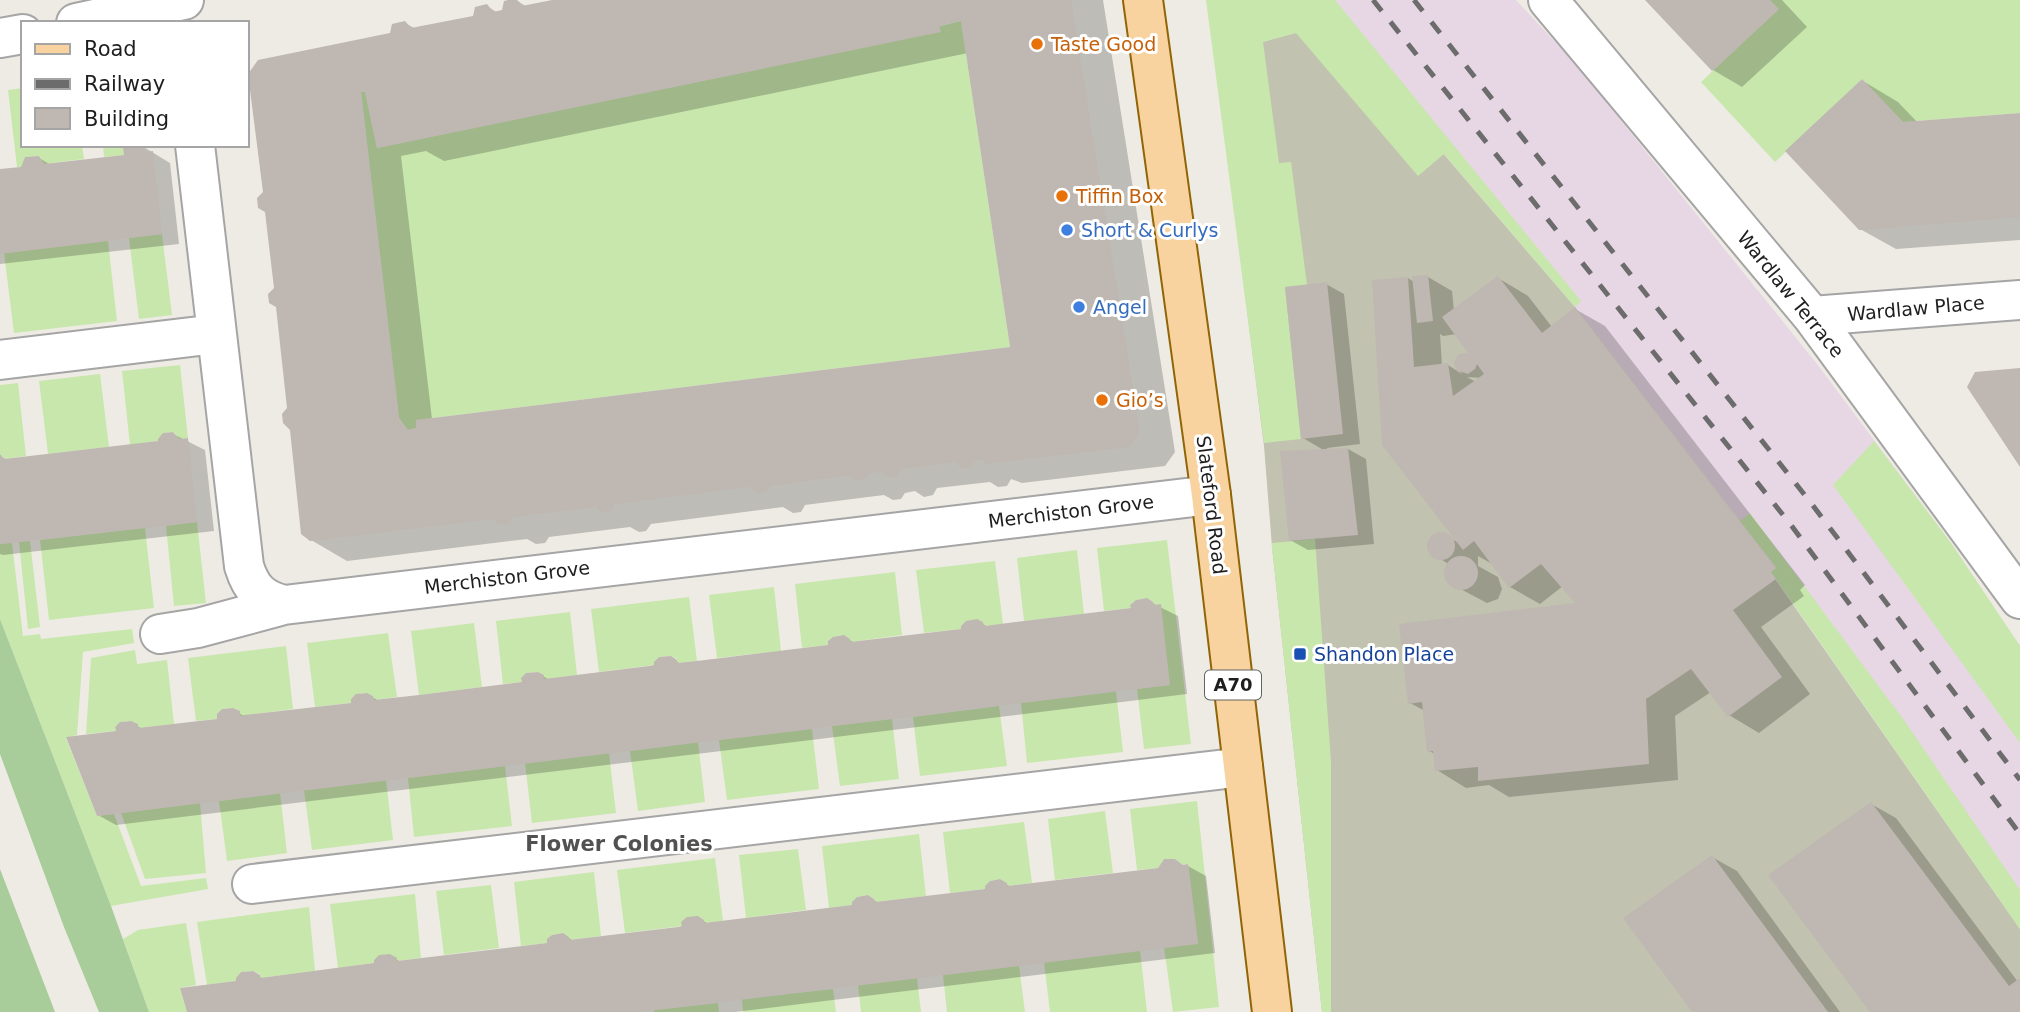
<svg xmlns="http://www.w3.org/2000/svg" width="2020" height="1012" font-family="'DejaVu Sans',sans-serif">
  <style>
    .industrial { fill: #e7d6e4 }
    .construction { fill: #c2c2b0 }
    .grass { fill: #c8e7ac }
    .forest { fill: #a8cc9a }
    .shadow { fill: #0003; fill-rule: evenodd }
    .building { fill: #bfb7b1; fill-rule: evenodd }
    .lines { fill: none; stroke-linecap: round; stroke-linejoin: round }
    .minor-casing { stroke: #a5a5a5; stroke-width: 42 }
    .tertiary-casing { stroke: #a5a5a5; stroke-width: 42 }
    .primary-casing { stroke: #916506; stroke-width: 42 }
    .minor { stroke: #fff; stroke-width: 38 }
    .tertiary { stroke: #fff; stroke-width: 38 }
    .primary { stroke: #f8d39f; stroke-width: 38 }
    .rail { stroke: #6c6c6c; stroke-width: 5; stroke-dasharray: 14 14; stroke-linecap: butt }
    .food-dot { fill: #e8710a; stroke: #fff; stroke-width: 2.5 }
    .shop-dot { fill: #3f7fe0; stroke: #fff; stroke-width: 2.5 }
    .transit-dot { fill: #1a4fb4; stroke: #fff; stroke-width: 2.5 }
    .labels { text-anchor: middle; stroke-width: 6; stroke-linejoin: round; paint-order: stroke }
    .shield { fill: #fff; stroke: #626262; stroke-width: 2 }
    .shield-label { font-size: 18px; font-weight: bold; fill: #1e1e1e }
    .food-label { font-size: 19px; fill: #c56008; stroke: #fff; text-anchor: start }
    .shop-label { font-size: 19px; fill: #366cbe; stroke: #fff; text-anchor: start }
    .street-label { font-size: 19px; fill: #1e1e1e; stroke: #fff }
    .transit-label { font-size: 19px; fill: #164399; stroke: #fff; text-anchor: start }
    .neighbourhood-label { font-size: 21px; font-weight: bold; fill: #515151; stroke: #fff }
  </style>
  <rect width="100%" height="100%" fill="#eeebe4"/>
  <path class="industrial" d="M1206 0H1516L1573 61 1817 364 1951 543 2020 646V929L1771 572 1776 567 1575 307 1331 23Z"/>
  <path class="construction" d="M1331 23 1575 307 1776 568 1771 573 2020 929V1012H1322L1272 547 1264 446 1215 55Z"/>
  <path class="grass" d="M1206 0H1335L1581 301 1575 307 1444 154 1418 176 1296 33 1263 42 1279 163 1291 162 1307 285 1285 287 1301 439 1264 443Z
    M1770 0H2020V113L1903 122 1862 79 1775 162 1701 82 1778 10Z
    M961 21 1010 347 416 420V428L408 430 399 418 361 92H365L377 148 818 57Z
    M23 88V145H82L84 159 44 164 39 156 25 157 21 167H17L8 90Z
    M103 145H131L124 146V155L104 157Z
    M162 234 172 315 139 319 129 238Z
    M108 241 117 321 14 333 4 253Z
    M180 365 188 438 179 439 173 432 163 433 158 441 130 445 122 371Z
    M100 374 109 447 48 454 39 381Z
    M18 383 26 456 4 459 0 454V385Z
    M1874 441 1951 543 2020 646V743L1833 485Z
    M1750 513 1906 723 2020 890V929L1771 572 1776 567 1740 521Z
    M197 522 206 603 174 606 166 526Z
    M145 528 154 608 49 620 40 540Z
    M1315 539 1331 762V1012H1322L1272 547V543Z
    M1167 540 1191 744 1144 749 1137 689 1169 685 1154 605 1153 602C1144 597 1138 598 1131 604V608L1104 611 1097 548Z
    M30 541 40 627 28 629 19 542Z
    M12 543 23 636 40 634 41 639 132 629 134 643 83 652 77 735 66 738 97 816 114 814 141 886 206 878 208 889 111 906 0 619V544Z
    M1077 550 1084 614 1024 621 1017 558Z
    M995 561 1003 624 984 626 977 620 966 621 961 626V629L924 633 916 570Z
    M895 572 902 635 850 642V639C842 634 835 635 828 641V645L802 648 795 584Z
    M774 587 781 651 717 658 709 595Z
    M689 597 697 661 677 663V659L671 656 659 657 654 665 599 672 591 609Z
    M570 612 577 675 544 679V675L538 672 526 673 522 682 503 684 496 621Z
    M474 623 482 687 419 695 411 631Z
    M388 633 397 697 374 700 373 696C365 691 358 692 351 699V703L315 707 307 643Z
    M286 646 293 709 240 716V711L233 708 222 709 217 719 196 721 188 658Z
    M135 650 137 664 167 660 174 724 138 728V724C129 720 122 720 115 727L116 731 86 734 91 658Z
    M1116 691 1123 752 1027 763 1021 703Z
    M999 706 1007 766 920 776 913 717Z
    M892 719 899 779 840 786 832 726Z
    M812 729 819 789 727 800 719 740Z
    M698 742 705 802 638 811 630 751Z
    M609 753 616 813 532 823 525 763Z
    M505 766 512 826 414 837 408 778Z
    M386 780 393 840 312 850 304 790Z
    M280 793 287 853 227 861 219 801Z
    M1197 801 1219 1007 1173 1012 1164 947 1198 943 1188 864 1183 865 1175 859H1164L1158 868 1137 870 1130 809Z
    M200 803 206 873 145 879 121 813Z
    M1105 811 1113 873 1055 880 1048 819Z
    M1024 822 1032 883 1007 886V883L1000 879 990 881 985 889 950 893 943 832Z
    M919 834 926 896 875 902 874 899 868 895 857 897 852 905 829 908 822 846Z
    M798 849 806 910 746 918 739 855Z
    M715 858 723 921 704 923V920L698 916 682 926 625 933 617 870Z
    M594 872 601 936 569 940V937L563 933 552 935 547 943 521 946 514 882Z
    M491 885 499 948 444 955 436 891Z
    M415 894 421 958 397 961 396 958 390 954 374 963 338 968 330 904Z
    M309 907 315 971 260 978V974L253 971 241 972 236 981 207 985 197 922Z
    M186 923 196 985 180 988 187 1012H149L123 939 138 930Z
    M1140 950 1147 1012H1050L1044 962Z
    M1019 966 1025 1012H947L943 975Z
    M917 978 921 1012H861L858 985Z
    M833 989 836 1012H743L742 999Z
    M718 1003 719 1012H654V1010Z"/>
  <path class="forest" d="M0 619 111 906 149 1012H99L64 927 0 754Z
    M0 869 55 1012H0Z"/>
  <path class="shadow" d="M516 0 527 7 561 0H1103L1175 452 1165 466 1022 483 1011 479 1007 486 998 487 990 482 937 488 933 495 924 497 915 491 905 493 901 499 893 500 884 495 805 505 801 512 793 513 783 507 651 524 646 531 639 532 630 527 549 537 545 543 536 544 527 539 347 561 311 540 292 429 267 211 392 35 405 23 416 29 474 18 487 6 498 13 504 12ZM968 53 1012 348 432 419 401 156 426 151 444 161Z
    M1646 0H1782L1807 27 1742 87 1713 70Z
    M1863 81 1898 102 1918 123 2020 115V240L1896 249 1860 229Z
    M142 146 170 163 179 244 0 264V171L22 168 39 158 51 165 126 156Z
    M1428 277 1452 291 1454 311 1498 278 1528 296 1552 327 1575 309 1605 326 1805 585 1800 590 1804 596 1761 627 1810 694 1759 733 1729 715 1711 692 1675 716 1678 780 1509 797 1489 785 1466 788 1437 770 1435 754 1429 751 1425 711 1410 703 1578 604 1563 586 1540 604 1510 587 1494 565 1478 556V566L1498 577 1502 589 1498 599 1487 603 1451 584 1446 573 1450 565 1431 553 1429 544 1433 536 1443 534 1461 544 1374 282 1408 278 1414 282ZM1440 334 1443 336 1457 334 1478 356 1456 366 1462 374 1448 365 1442 366ZM1467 377 1482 378 1476 382Z
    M1326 284 1344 294 1360 444 1327 448V450L1348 449 1366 459 1374 544 1308 550 1290 540 1325 451 1303 438Z
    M173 434 205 450 214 531 3 555 0 554V456L7 460 160 443Z
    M1146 600 1178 616 1187 694 116 825 98 815 118 733 131 723 143 729 219 720 233 710 246 717 353 704 367 694 379 701 524 683 537 673 550 680 650 668 670 658 681 664 830 646 844 637 855 643 963 630 977 621 988 627 1134 610Z
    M1871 804 1896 818 2018 982 2020 980V1012H1873Z
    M1712 857 1737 871 1840 1012H1694Z
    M1188 866 1206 876 1215 953 735 1012H189L252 973 264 979 376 965 390 956 401 962 549 944 563 935 574 941 679 928 697 918 709 924 854 906 868 897 879 903 987 890 1000 881 1011 887Z"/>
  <path class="building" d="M508 0H517L522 6 552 0H1071L1140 432 1129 447 985 464 984 459 976 460 971 467 961 468 956 462 901 469 897 476 888 477 882 472 869 473 865 479 856 481 850 475 770 486 766 492 756 493 750 487 615 504 611 511 602 513 596 507 513 517 509 524 499 525 493 519 310 541 301 534 290 430 283 423 282 414 287 408 276 307 269 303 268 294 274 288 265 212 258 208 257 198 263 192 248 74 258 60 390 33 392 24 405 21 411 28 473 16 475 7 487 4 493 12 502 10 504 1ZM961 21 1010 347 416 420V428L408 430 399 418 361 92H365L377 148 941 32 939 25Z
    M1645 0H1770L1779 9 1712 71Z
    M1862 79 1903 122 2020 113V217L1859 230 1785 151Z
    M143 145 144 152 153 151 162 234 0 254V169L21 167 25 157 39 156 44 164 124 155 123 146Z
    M1428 275 1433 321 1417 323 1412 276Z
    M1498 276 1542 333 1575 307 1776 568 1771 572 1776 579 1733 610 1782 677 1728 717 1691 669 1646 699 1649 764 1478 781V767L1435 771 1433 751 1427 752 1422 702 1408 704 1399 624 1575 603 1541 564 1509 588 1474 541 1463 550 1382 445 1372 280 1408 277 1414 367 1448 363 1453 396 1484 374 1477 364 1475 369 1468 374 1456 370 1454 362 1458 354 1468 353 1442 317Z
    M1327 282 1343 434 1301 439 1285 287Z
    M2020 368V467L1967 387 1975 372Z
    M173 432 179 439 188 438 197 522 0 544V454L4 459 158 441V439L163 433Z
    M1348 448 1358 535 1289 541 1280 451Z
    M1427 546a14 14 0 1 1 28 0a14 14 0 1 1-28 0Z
    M1444 573a17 17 0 1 1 34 0a17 17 0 1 1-34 0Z
    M1147 598 1153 602 1154 605 1161 604 1170 685 97 816 66 737 116 731 115 727 120 722 131 721 138 724V728L217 719V714L222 709 233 708 240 711V716L244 715 351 703V699L356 694 367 693 373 696 374 700 419 695 522 682 521 678 526 673 538 672 544 675V679L649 666 654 665V662L659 657 671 656 677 660V663L697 661 828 645V641L833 637 844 635 850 639V642L961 629V626L966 621 977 619 983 622 984 626 1131 608 1130 605 1136 600Z
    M1871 802 2009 986 2020 978V1012H1870L1768 875Z
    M1712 855 1828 1012H1692L1623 918Z
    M1164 859H1175L1183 865 1188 864 1198 944 640 1012H187L180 988 236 981V978L241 972 253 971 260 975V978L374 963V960L379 955 390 954 397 958V961L547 943V939L552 935 563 933 569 937V940L678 927 682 926 681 922 687 917 698 916 704 920V923L852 905V902L857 897 868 895 874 899 875 902 985 889V886L990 881 1000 879 1007 883V886L1158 868Z"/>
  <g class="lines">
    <g class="minor-casing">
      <path id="minor" d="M1548 0 1812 316 2020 599
        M195 145 244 566C251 589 261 599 284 605L1211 495
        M1812 316 2020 300
        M0 360 216 334
        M160 634 198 628 284 605
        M252 884 1243 767"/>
    </g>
    <g class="tertiary-casing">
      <path id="tertiary" d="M76 23 184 0
        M0 38 23 34"/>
    </g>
    <g class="primary-casing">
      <path id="primary" d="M1143 0 1211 495 1272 1012"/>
    </g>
    <use href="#minor" class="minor"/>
    <use href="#tertiary" class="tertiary"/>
    <use href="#primary" class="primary"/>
    <path class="rail" d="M1373 0 1791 525 2020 834
      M1414 0 1811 503 2020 780"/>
  </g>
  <g class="food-dot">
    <circle cx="1037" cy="44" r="7"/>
    <circle cx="1062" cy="196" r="7"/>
    <circle cx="1102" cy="400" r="7"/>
  </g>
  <g class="shop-dot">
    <circle cx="1067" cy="230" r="7"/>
    <circle cx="1079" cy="307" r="7"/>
  </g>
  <rect class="transit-dot" x="1293" y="647" width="14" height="14" rx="3.5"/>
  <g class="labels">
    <rect class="shield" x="1205" y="670.5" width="56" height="29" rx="5"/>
    <g class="shield-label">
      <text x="1233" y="691">A70</text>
    </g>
    <g class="food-label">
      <text x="1051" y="51">Taste Good</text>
      <text x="1076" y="203">Tiffin Box</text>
      <text x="1116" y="407">Gio’s</text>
    </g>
    <g class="shop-label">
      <text x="1081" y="237">Short &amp; Curlys</text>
      <text x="1093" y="314">Angel</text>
    </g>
    <g class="street-label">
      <text transform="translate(1791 294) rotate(51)" y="7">Wardlaw Terrace</text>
      <text transform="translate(1916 308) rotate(-5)" y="7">Wardlaw Place</text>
      <text transform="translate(1212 505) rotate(83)" y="7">Slateford Road</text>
      <text transform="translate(1071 511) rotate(-7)" y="7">Merchiston Grove</text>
      <text transform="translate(507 577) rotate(-7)" y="7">Merchiston Grove</text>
    </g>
    <g class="transit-label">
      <text x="1314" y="661">Shandon Place</text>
    </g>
    <g class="neighbourhood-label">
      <text x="619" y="851">Flower Colonies</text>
    </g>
  </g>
  <rect x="21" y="21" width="228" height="126" fill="#ffffff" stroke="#a5a5a5" stroke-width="2"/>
  <rect x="35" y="44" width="35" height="10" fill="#f8d39f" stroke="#a5a5a5" stroke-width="2"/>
  <text x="84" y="56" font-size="21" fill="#1e1e1e">Road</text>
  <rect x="35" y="79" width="35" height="10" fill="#6c6c6c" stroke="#a5a5a5" stroke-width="2"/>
  <text x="84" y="91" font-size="21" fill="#1e1e1e">Railway</text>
  <rect x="35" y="108" width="35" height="21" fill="#bfb7b1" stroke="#a5a5a5" stroke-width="2"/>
  <text x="84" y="126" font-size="21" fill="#1e1e1e">Building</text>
</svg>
